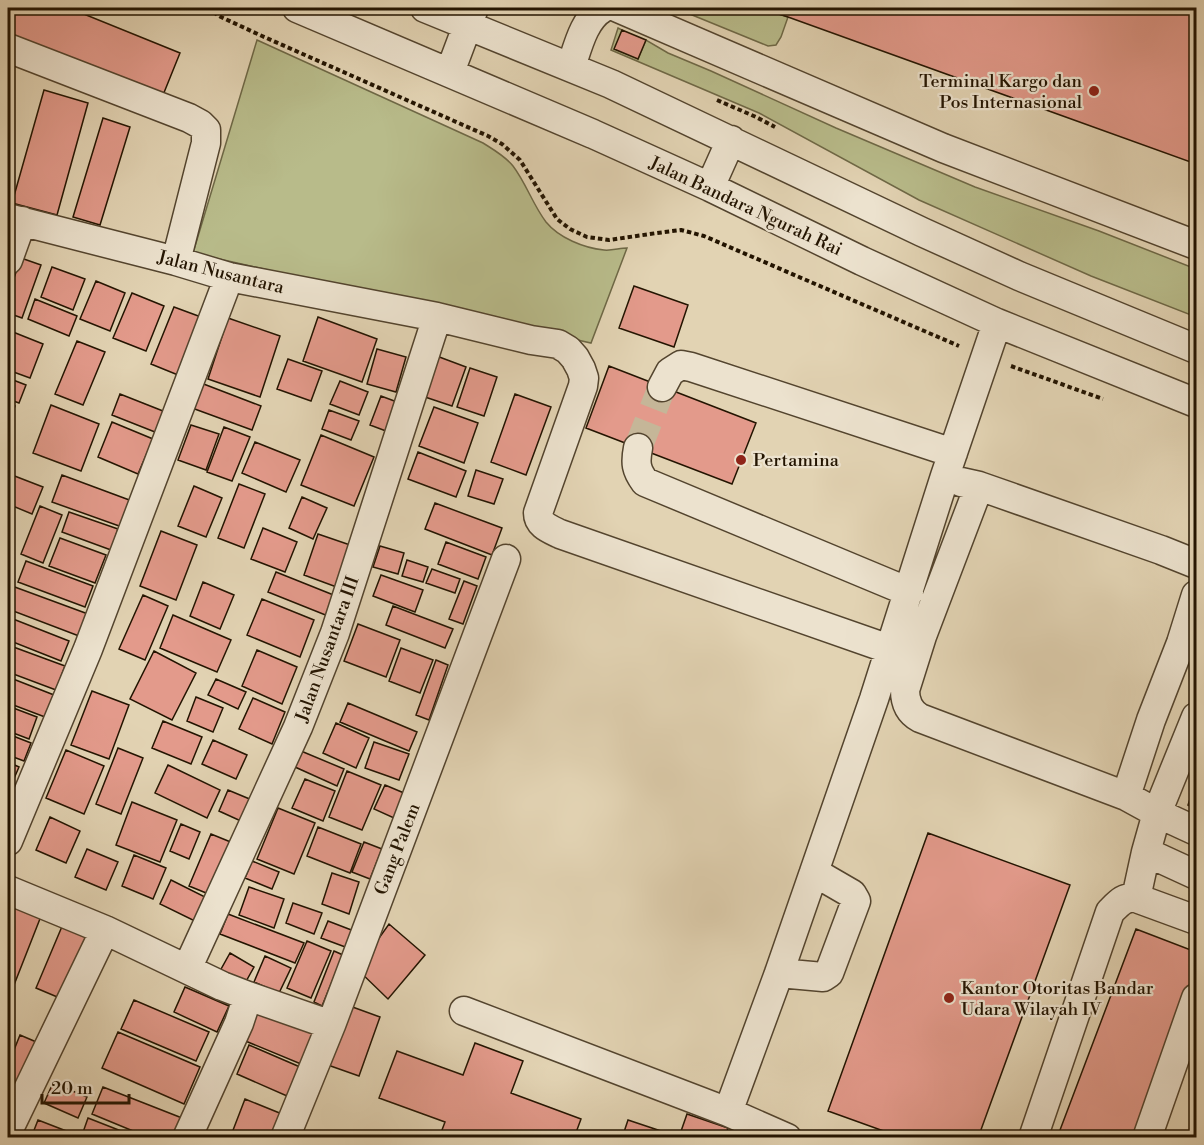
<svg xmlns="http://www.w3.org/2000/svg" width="1204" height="1145" font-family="'Libre Bodoni',serif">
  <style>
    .green { fill: #b8bb8a; stroke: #6e6846; stroke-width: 1.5 }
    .building { fill: #e39a8b; stroke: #231401; stroke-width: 1.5 }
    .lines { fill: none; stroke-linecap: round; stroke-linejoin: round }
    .minor-tunnel { stroke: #c5b698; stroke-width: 28; stroke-dasharray: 28 14; stroke-linecap: butt }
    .minor-casing { stroke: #53442e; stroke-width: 31 }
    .path { stroke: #231401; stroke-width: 4; stroke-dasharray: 4.5 3; stroke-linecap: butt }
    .minor { stroke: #ece2ce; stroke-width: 28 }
    .poi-dot { fill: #8f2418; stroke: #ece2ce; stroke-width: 2 }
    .labels { text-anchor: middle; stroke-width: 4.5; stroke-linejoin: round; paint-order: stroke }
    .poi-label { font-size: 18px; fill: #231401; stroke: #ece2ce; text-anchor: start }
    .street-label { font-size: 18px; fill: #231401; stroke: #ece2ce }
  </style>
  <rect width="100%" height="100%" fill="#e2d3b3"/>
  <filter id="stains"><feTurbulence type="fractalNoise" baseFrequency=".00333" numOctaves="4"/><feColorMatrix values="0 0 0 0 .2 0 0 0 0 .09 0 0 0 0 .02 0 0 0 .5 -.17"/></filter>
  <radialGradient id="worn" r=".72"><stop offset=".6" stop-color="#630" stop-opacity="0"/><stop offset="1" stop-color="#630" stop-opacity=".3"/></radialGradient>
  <path class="green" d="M675 8H760L788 17 781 37 776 45 768 46Z
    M618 28 622 30 638 59 646 40 668 53 711 71 836 128 975 187 1099 231 1196 269V317L1091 276 919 200 759 113 611 50Z
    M257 40 483 143C494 150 505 156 513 166 526 183 533 205 546 222 559 238 584 248 604 250 611 251 620 248 627 248L591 343 193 253Z"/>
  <path class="building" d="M8 8H69L180 53 161 100 8 38Z
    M760 8H1196V164L788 17Z
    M622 30 646 40 638 59 614 49Z
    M44 90 88 103 57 215 12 203Z
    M103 118 130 127 100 225 73 217Z
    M21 258 41 265 22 318 8 313V295Z
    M52 267 85 279 73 310 41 297Z
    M96 281 125 293 110 331 80 319Z
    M634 286 688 305 674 347 619 328Z
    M132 293 164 306 146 351 113 338Z
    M35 299 77 316 69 336 28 319Z
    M174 307 201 317 178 375 151 364Z
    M318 317 377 339 362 382 303 361Z
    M228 318 280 336 260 397 208 379Z
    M8 330 43 344 30 378 8 370Z
    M77 341 105 352 83 405 55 394Z
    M377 349 406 357 396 392 367 384Z
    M434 355 466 367 452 406 419 395Z
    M288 359 322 371 311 401 277 389Z
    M609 366 756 423 732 484 586 428Z
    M470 368 497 377 484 416 457 407Z
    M8 378 26 385 19 403 8 399Z
    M340 381 368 392 359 415 330 404Z
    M201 383 261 406 252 430 192 408Z
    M120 394 168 413 160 434 112 415Z
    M515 394 551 407 526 475 491 462Z
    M381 396 405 405 394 434 370 425Z
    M8 403 15 406 8 426Z
    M51 405 99 424 81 471 33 453Z
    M434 407 478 423 464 463 419 446Z
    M329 410 359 421 351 440 322 429Z
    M112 422 153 439 138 474 98 457Z
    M191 425 219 434 206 470 178 460Z
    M224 427 250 437 232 481 207 472Z
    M321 435 374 457 354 506 301 485Z
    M255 442 300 460 286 492 242 473Z
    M418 452 466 471 456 497 408 479Z
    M476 470 503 479 494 504 468 496Z
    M12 475 43 487 32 514 8 504V487Z
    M62 475 132 501 122 527 52 502Z
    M239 484 265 494 244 548 218 538Z
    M194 486 222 498 206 537 178 526Z
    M302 497 327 508 313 539 289 528Z
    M435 503 502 528 492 555 425 529Z
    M40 506 62 515 43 563 21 554Z
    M69 512 118 529 111 550 62 532Z
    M263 528 297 542 285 572 251 559Z
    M161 531 197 545 176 600 140 586Z
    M318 534 356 547 342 589 304 575Z
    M60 538 106 555 95 583 49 566Z
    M446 542 486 557 478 579 438 564Z
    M380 546 404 553 398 574 373 567Z
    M407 560 428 567 423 582 402 576Z
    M26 561 93 586 85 607 18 582Z
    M432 569 460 579 455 593 426 583Z
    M276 572 336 596 328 616 268 592Z
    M381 575 423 590 415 612 373 596Z
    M464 581 477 586 463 624 449 619Z
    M203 582 234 595 220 629 190 616Z
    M12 586 88 614 79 636 8 609V599Z
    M143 595 168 606 145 660 119 649Z
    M262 599 314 620 300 657 247 635Z
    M393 606 453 629 445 648 386 625Z
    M173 615 231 640 217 672 160 648Z
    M8 617 69 641 61 661 8 640Z
    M358 624 400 640 386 677 344 661Z
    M8 645 65 666 56 690 8 672Z
    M401 648 433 660 420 693 389 681Z
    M257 650 297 667 282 704 242 686Z
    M154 651 196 673 172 720 130 699Z
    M436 660 448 665 429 720 416 715Z
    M8 677 54 695 45 717 8 703Z
    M216 679 246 692 238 709 208 695Z
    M92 691 129 705 109 759 71 745Z
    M196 697 223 708 213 732 187 721Z
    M253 698 285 712 272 744 239 729Z
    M348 703 417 732 409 751 340 722Z
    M8 706 37 717 29 739 8 731Z
    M163 721 202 737 191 764 152 748Z
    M336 723 369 738 356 768 323 753Z
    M8 734 31 743 24 761 8 755Z
    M213 740 247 755 236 779 202 764Z
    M374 742 409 754 399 780 365 768Z
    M118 748 143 758 121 814 96 804Z
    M66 750 104 766 84 814 46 798Z
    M301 751 344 769 337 786 295 767Z
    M8 762 19 767 9 790H8Z
    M168 765 220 790 207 818 155 793Z
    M347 771 381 785 362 830 329 817Z
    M305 779 335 791 323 821 292 808Z
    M1196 781V809L1188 805Z
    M385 785 404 793 394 818 374 809Z
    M228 790 252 800 243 822 219 811Z
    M132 802 177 820 160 862 116 845Z
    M278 808 315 823 294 874 257 859Z
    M50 817 80 831 66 863 36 850Z
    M181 824 200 832 189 859 170 851Z
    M318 827 361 844 350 873 307 856Z
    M928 833 1070 885 978 1138H903L828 1111Z
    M211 834 238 845 216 897 189 886Z
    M364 842 382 849 370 879 352 872Z
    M87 849 118 862 106 890 75 877Z
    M134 855 166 868 153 899 122 886Z
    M252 861 279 872 272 889 245 878Z
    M332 873 359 882 349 914 322 904Z
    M171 880 215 902 203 925 160 904Z
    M249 887 284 899 274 928 239 915Z
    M17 896 45 906 12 990 8 989V920Z
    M293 903 322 913 314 934 286 923Z
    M228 914 304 943 295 963 220 934Z
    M66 917 91 927 62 999 36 988Z
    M328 921 354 931 348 948 321 938Z
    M389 924 425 955 388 999 357 969Z
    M1136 929 1196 952V972L1134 1138H1057Z
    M307 941 331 951 311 998 287 988Z
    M334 951 343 955 322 1006 314 1002Z
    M230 953 254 967 244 985 220 971Z
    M265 956 291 968 279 993 254 982Z
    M185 987 229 1006 217 1032 174 1012Z
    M134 1000 209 1032 196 1061 121 1029Z
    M347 1005 380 1017 359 1076 325 1064Z
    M256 1007 315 1032 301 1064 243 1040Z
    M118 1032 200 1067 184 1104 102 1068Z
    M20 1035 41 1044 17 1100 8 1096V1065Z
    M475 1043 523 1061 511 1093 581 1119 574 1138H439L445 1122 379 1098 397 1051 463 1075Z
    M249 1045 300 1067 287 1096 237 1074Z
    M53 1083 87 1097 78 1118 44 1103Z
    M103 1087 182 1118 174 1138H150L92 1114Z
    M245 1099 282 1114 272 1138H230Z
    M687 1114 728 1128 725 1138H622L628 1120 679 1137Z
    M88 1118 139 1138H81Z
    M38 1120 74 1134 72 1138H31Z
    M376 1131 394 1138H373Z"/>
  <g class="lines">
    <path class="minor-tunnel" d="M638 448 662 387"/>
    <g class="minor-casing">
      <path id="minor" d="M297 8 593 134 710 187 862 261 997 323 1196 403
        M425 8 611 84 922 232 1019 276 1196 349
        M618 8 943 148 1196 245
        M8 48 189 118 200 124 206 130V143L176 261
        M571 67C578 46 584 19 603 8
        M450 72 474 8
        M710 187 731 140
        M8 218 176 261 229 277 437 317 531 340 558 344 568 350 575 358 581 369 584 378 583 386 538 513C538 525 550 529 560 534L889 649
        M8 260 22 221
        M662 387 670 372 681 365 691 367 953 453
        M638 448C635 463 636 470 645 482L909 592
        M961 482 979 486 1161 550 1196 564
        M979 486 922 636 905 690C905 702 909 712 920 718L1126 796 1157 813 1196 831
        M1126 796 1151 720 1181 643 1196 595
        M8 841 88 649 229 277
        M1146 852 1196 875
        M8 890 105 930 222 986 248 996 331 1025
        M1136 898 1146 852 1157 813 1196 717
        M187 969 298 727 335 633 437 317
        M779 973 823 977 829 973 856 901 852 894 814 872
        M464 1011 728 1112 779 973 874 699 945 476 997 323
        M728 1112 787 1138
        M8 1131 105 930
        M187 1138 239 1023 248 996
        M285 1138 331 1025 506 559
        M1033 1138 1110 912C1118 904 1124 896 1136 898L1196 920
        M1147 1138 1196 998"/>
    </g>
    <path class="path" d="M207 8 221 17 262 36 488 136 502 144 520 160 557 219 570 229 587 237 609 240 657 233 681 230 704 236 959 346
      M717 100 756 117 775 127
      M1011 366 1103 399"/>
    <use href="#minor" class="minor"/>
  </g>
  <g class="poi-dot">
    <circle cx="1094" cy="91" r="6"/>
    <circle cx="741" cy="460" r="6"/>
    <circle cx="949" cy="998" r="6"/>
  </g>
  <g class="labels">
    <g class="poi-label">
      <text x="1082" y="87" text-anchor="end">Terminal Kargo dan<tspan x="1082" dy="21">Pos Internasional</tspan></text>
      <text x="753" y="466">Pertamina</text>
      <text x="961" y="994">Kantor Otoritas Bandar<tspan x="961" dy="21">Udara Wilayah IV</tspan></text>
    </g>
    <g class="street-label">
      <text transform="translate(746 206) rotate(25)" y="6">Jalan Bandara Ngurah Rai</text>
      <text transform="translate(221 272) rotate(14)" y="6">Jalan Nusantara</text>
      <text transform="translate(327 649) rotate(-70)" y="6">Jalan Nusantara III</text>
      <text transform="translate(397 849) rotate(-69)" y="6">Gang Palem</text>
    </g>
  </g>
  <rect width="1204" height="1145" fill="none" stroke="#e2d3b3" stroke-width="30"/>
  <rect x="9" y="9" width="1186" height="1127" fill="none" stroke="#231401" stroke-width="3"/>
  <rect x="15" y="15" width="1174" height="1115" fill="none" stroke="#231401" stroke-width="1.5"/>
  <path d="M42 1094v9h87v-9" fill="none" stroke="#231401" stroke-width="3"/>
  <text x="51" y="1094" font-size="18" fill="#231401" stroke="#ece2ce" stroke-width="4.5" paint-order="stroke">20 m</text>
  <rect width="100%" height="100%" filter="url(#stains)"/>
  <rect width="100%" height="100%" fill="url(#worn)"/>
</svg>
